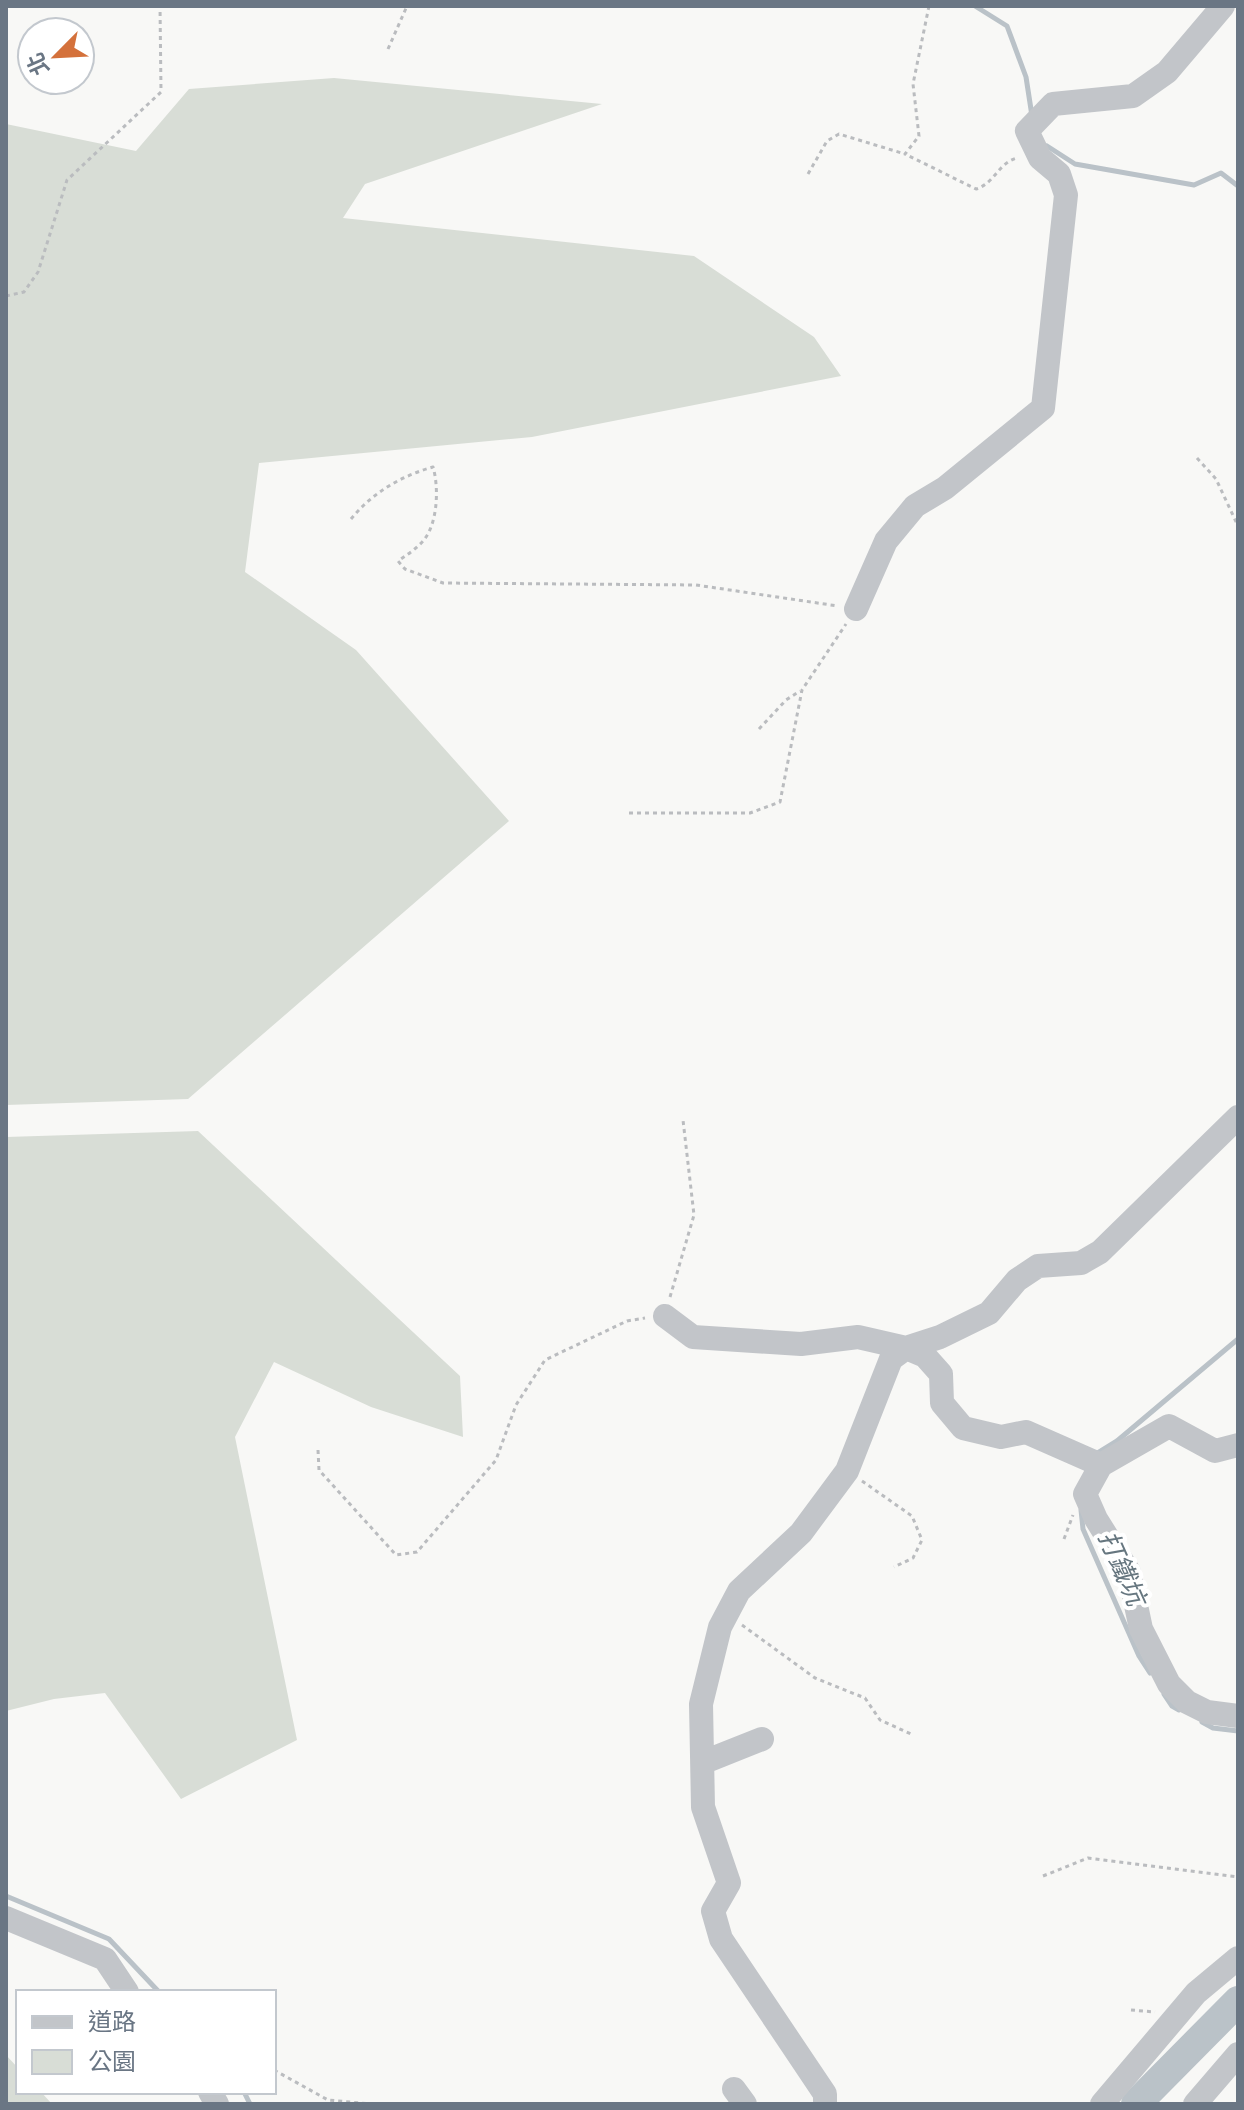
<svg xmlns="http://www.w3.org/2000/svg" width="1244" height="2110" font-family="Commissioner,'Noto Sans TC',sans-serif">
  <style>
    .green { fill: #d8ddd6 }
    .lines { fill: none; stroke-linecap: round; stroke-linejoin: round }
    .stream { stroke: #bac2c8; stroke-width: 5 }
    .river { stroke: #bac2c8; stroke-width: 30 }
    .path { stroke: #babcbf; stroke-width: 3; stroke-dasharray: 4 4; stroke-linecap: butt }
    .minor { stroke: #c2c5c9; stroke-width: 24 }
    .labels { text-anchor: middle; stroke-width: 8; stroke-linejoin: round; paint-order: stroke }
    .water-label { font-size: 26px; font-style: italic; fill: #66767f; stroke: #fff }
  </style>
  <rect width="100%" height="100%" fill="#f8f8f6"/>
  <path class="green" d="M334 78 602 104 365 184 343 218 694 256 814 337 841 376 532 437 259 463 245 572 356 650 509 821 188 1099 6 1105V124L136 151 189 89Z
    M198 1131 460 1376 463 1437 371 1407 274 1362 235 1437 297 1740 181 1799 105 1693 54 1699 6 1711V1137Z
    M6 2055 18 2068V2092H41L52 2104H6Z"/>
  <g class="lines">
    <path class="stream" d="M975 6 1007 26 1026 77 1032 116
      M1047 146 1075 164 1194 185 1221 173 1238 186
      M1096 1454 1117 1441 1238 1339
      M1081 1510 1083 1529 1139 1656 1150 1673
      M1164 1694 1172 1706 1179 1710
      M1202 1722 1213 1728 1238 1731
      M6 1896 109 1939 159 1992
      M244 2092 250 2104"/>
    <path class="river" d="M1136 2104 1238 2001"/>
    <path class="path" d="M929 6 913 84 919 136 905 154 976 189C995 183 998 163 1017 158
      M388 49 407 6
      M808 174 827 141 839 134 905 154
      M6 296 24 292 38 272 67 180 161 92 160 6
      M1197 458 1216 479 1238 526
      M351 519C372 493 401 476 433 467 439 487 438 524 423 541 416 549 407 555 398 561L405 569 443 583 696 585 838 606
      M759 729 786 700 800 691
      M629 813H750L780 802 802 690 846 624
      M670 1297 694 1215 683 1120
      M318 1450 319 1470 396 1555 417 1552 496 1460 516 1405 545 1360 627 1321 645 1318
      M862 1481 912 1516 922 1540 913 1558 894 1567
      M1064 1539 1073 1515
      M742 1625 815 1678 865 1698 880 1720 911 1734
      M1043 1876 1088 1858 1238 1877
      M1131 2010 1155 2012
      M274 2070 328 2100 371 2104"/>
    <path class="minor" d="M856 609 886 541 915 506 945 488 1043 408 1066 195 1059 174 1040 158 1027 131 1053 104 1133 96 1167 72 1223 6
      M665 1316 693 1337 801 1344 858 1337 906 1348 925 1356 941 1374 942 1403 963 1428 1001 1437 1026 1432 1101 1465 1169 1426 1215 1451 1238 1445
      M1101 1465 1085 1494 1096 1519 1129 1572 1141 1629 1169 1684 1187 1702 1207 1712 1238 1716
      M704 1762 762 1739
      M6 1918 105 1959 127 1992
      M734 2089 745 2104
      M210 2092 217 2104
      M825 2104V2094L721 1939 713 1911 729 1883 703 1807 701 1704 720 1627 739 1591 801 1533 847 1471 891 1359 906 1348 940 1337 989 1313 1017 1280 1038 1266 1081 1263 1100 1252 1238 1117
      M1102 2104 1196 1993 1238 1958
      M1195 2104 1238 2054"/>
  </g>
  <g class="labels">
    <g class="water-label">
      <text transform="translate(1122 1568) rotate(66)" y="9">打鐵坑</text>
    </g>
  </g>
  <rect width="1244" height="2110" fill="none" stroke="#6a7684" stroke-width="16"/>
  <rect x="16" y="1990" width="260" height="104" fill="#ffffff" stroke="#c3c8ce" stroke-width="2"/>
  <rect x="32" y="2016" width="40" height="12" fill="#c2c5c9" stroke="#c3c8ce" stroke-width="2"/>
  <text x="88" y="2030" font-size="24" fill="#6a7684">道路</text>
  <rect x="32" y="2050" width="40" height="24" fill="#d8ddd6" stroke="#c3c8ce" stroke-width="2"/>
  <text x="88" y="2070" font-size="24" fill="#6a7684">公園</text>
  <g transform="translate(56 56) rotate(246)"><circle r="38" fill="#ffffff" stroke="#c3c8ce" stroke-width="2"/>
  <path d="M0-6L14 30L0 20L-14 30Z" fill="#d4713b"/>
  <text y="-12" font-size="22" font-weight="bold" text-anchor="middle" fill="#6a7684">北</text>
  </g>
</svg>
